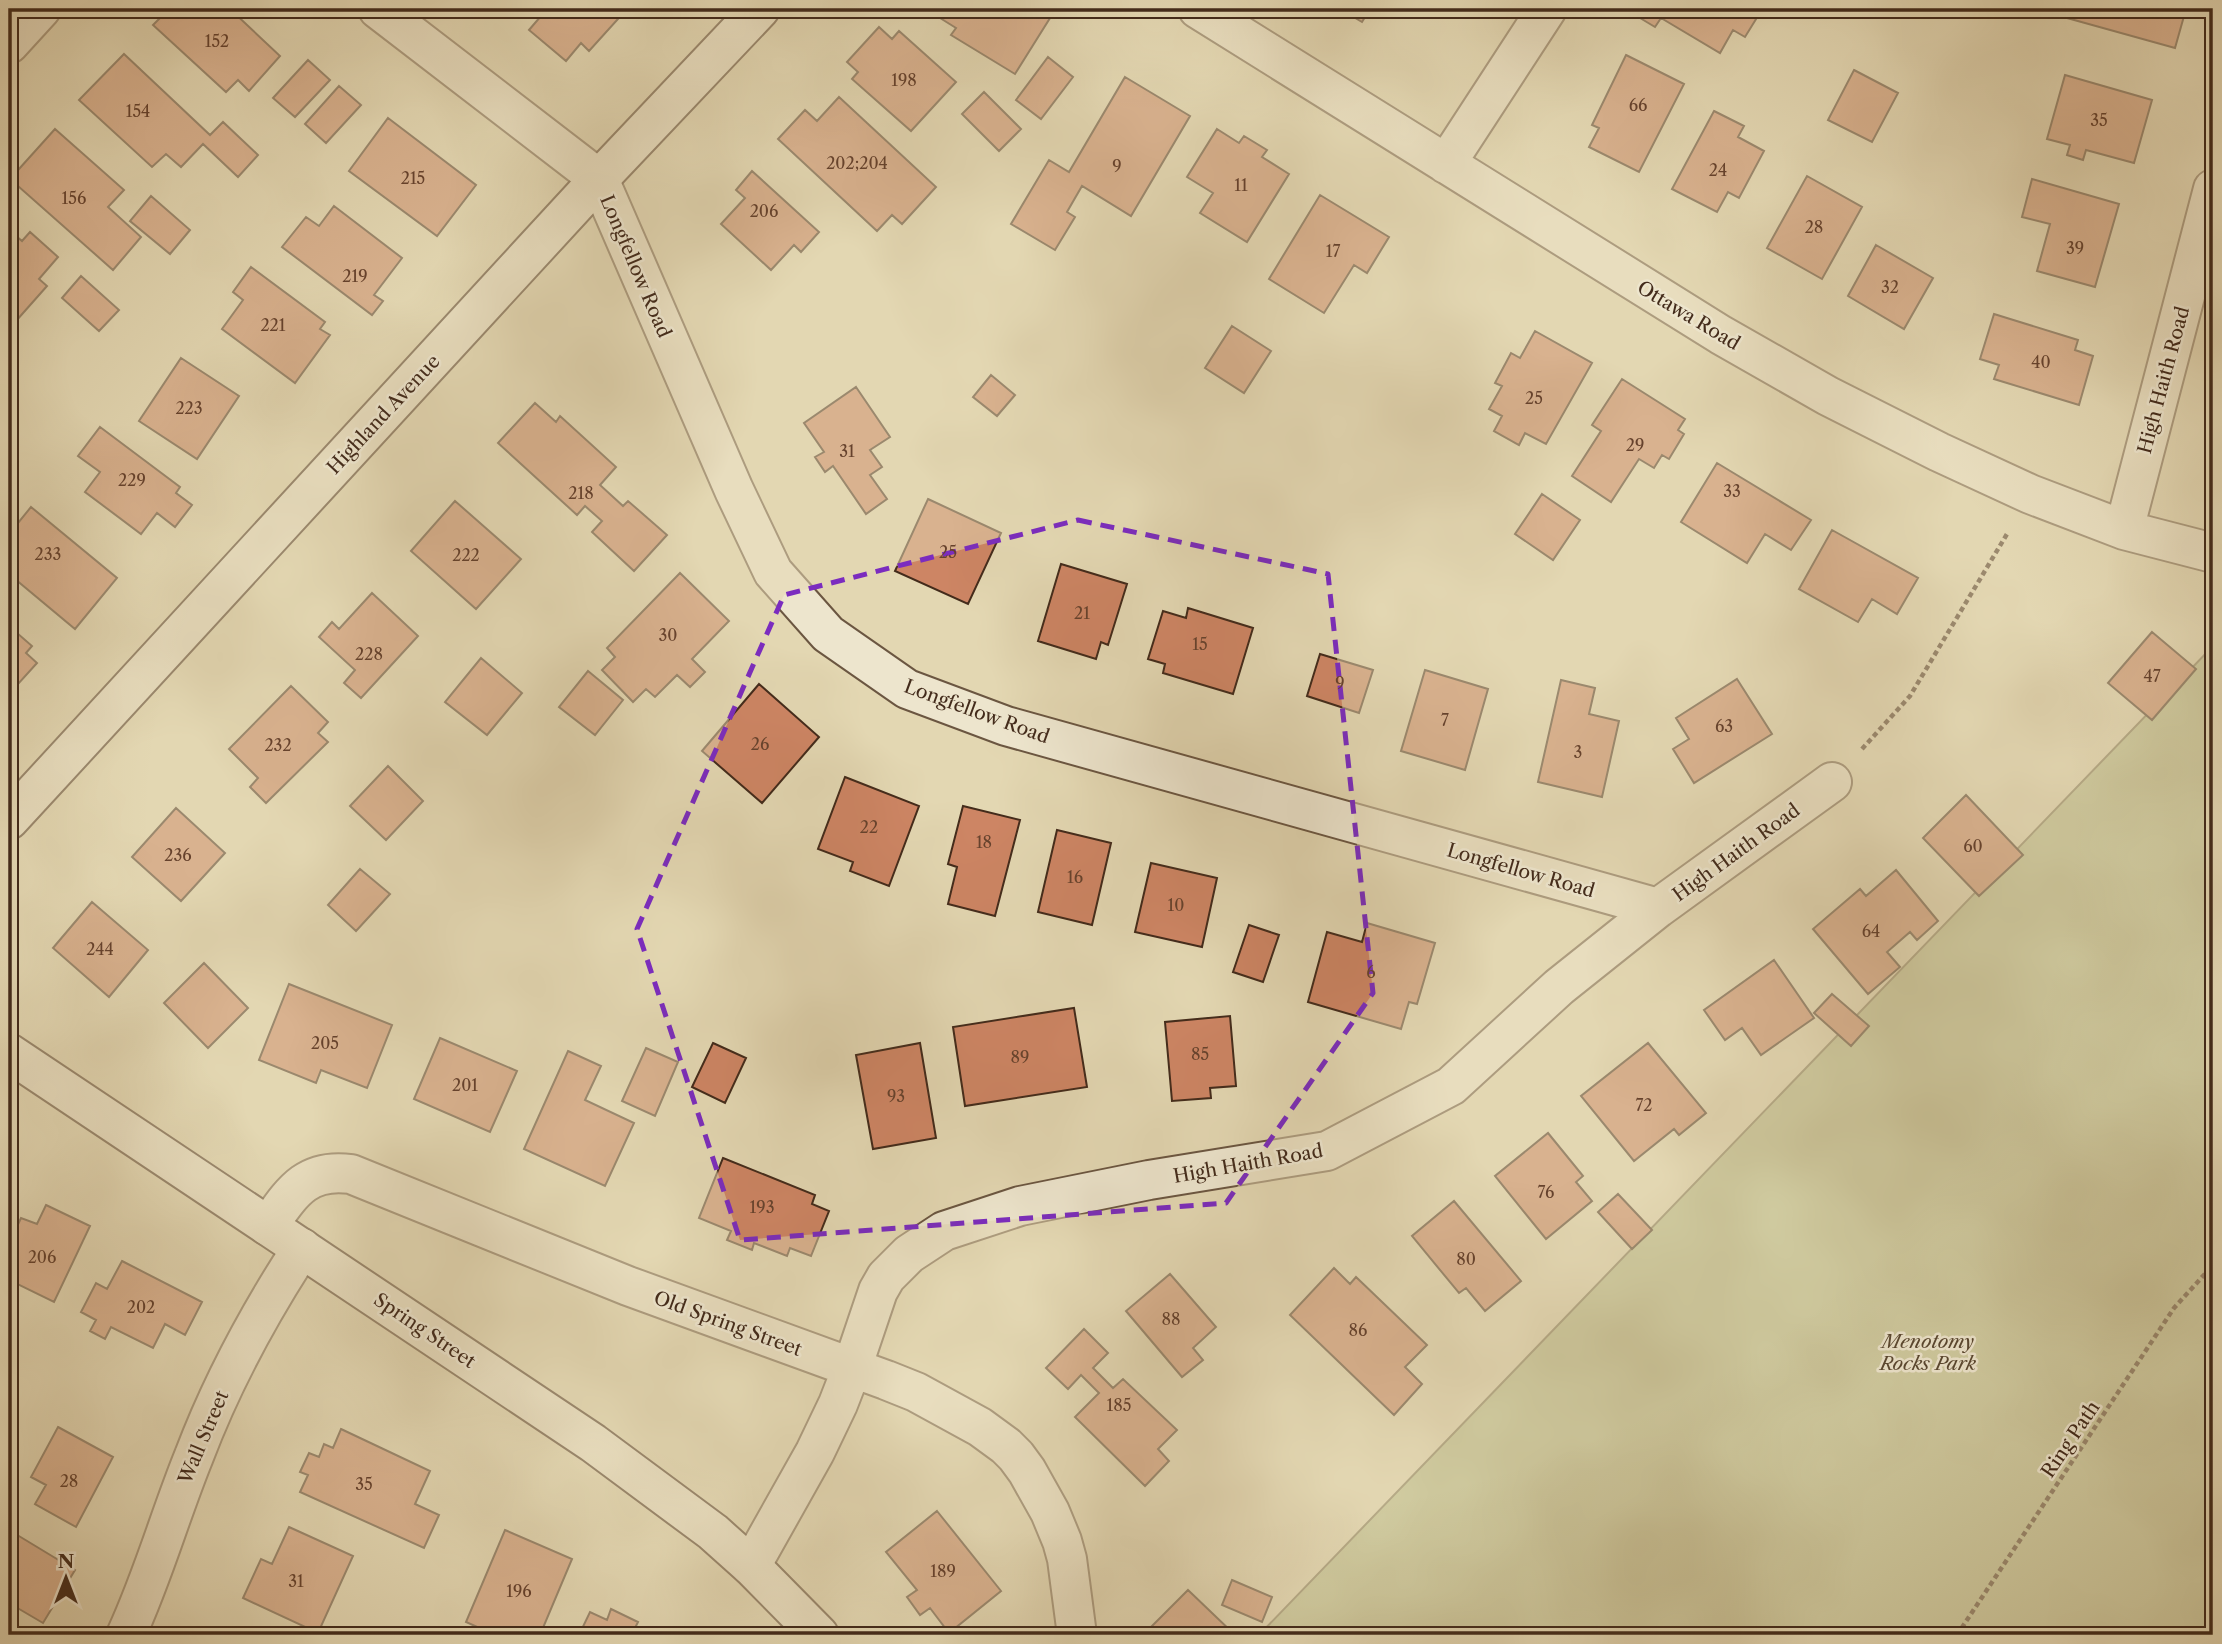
<svg xmlns="http://www.w3.org/2000/svg" width="2222" height="1644" font-family="'Libre Caslon Text',serif">
  <style>
    .green { fill: #b8bd89; stroke: #7e7452; stroke-width: 2 }
    .building { fill: #cd8564; stroke: #432b1b; stroke-width: 2 }
    .lines { fill: none; stroke-linecap: round; stroke-linejoin: round }
    .street-casing { stroke: #6b5641; stroke-width: 42 }
    .secondary-casing { stroke: #432b1b; stroke-width: 42 }
    .path { stroke: #432b1b; stroke-width: 4.5; stroke-dasharray: 5 3.5; stroke-linecap: butt }
    .street { stroke: #ede5cd; stroke-width: 38 }
    .secondary { stroke: #ede5cd; stroke-width: 38 }
    .marked { fill: none; stroke: #7b2cbf; stroke-width: 5; stroke-dasharray: 14 9; stroke-linejoin: round }
    .labels { text-anchor: middle; stroke-width: 5; stroke-linejoin: round; paint-order: stroke }
    .number-label { font-size: 16px; fill: #66422d }
    .street-label { font-size: 19px; fill: #432b1b; stroke: #ede5cd }
    .park-label { font-size: 19px; font-style: italic; fill: #5a4831; stroke: #ede5cd }
  </style>
  <rect width="100%" height="100%" fill="#e3d7b2"/>
  <filter id="stains"><feTurbulence type="fractalNoise" baseFrequency=".00286" numOctaves="4"/><feColorMatrix values="0 0 0 0 .2 0 0 0 0 .09 0 0 0 0 .02 0 0 0 .5 -.17"/></filter>
  <radialGradient id="worn" r=".72"><stop offset=".6" stop-color="#630" stop-opacity="0"/><stop offset="1" stop-color="#630" stop-opacity=".3"/></radialGradient>
  <path class="green" d="M2213 646V1635H1259Z"/>
  <path class="building" d="M169 9H230L280 56 249 91 238 80 226 92 153 25Z
    M547 9H627L589 51 581 43 566 61 529 30Z
    M945 9H1035L1050 18 1015 74 951 35 956 28 940 18Z
    M1340 9H1370L1362 22Z
    M1645 9H1758L1761 11 1745 37 1733 30 1720 53 1661 18 1655 27 1640 18Z
    M2069 9H2186L2175 48 2067 18Z
    M879 27 892 39 899 31 956 82 911 131 852 79 858 72 847 62Z
    M124 54 210 135 223 122 258 155 238 177 203 144 181 167 166 154 152 167 79 100Z
    M1626 55 1684 84 1639 172 1589 147 1599 128 1592 125Z
    M1048 57 1073 77 1041 119 1016 100Z
    M308 60 330 80 295 117 273 98Z
    M1854 70 1898 93 1872 142 1828 120Z
    M2065 75 2152 100 2134 163 2086 150 2083 160 2067 155 2070 145 2047 139Z
    M1125 77 1190 116 1131 216 1082 186 1067 212 1075 217 1055 250 1011 224 1049 160 1069 172Z
    M339 86 361 105 326 143 305 124Z
    M984 92 1021 129 999 151 962 114Z
    M839 97 936 187 902 224 892 215 877 231 778 139 805 110 817 121Z
    M1714 111 1744 126 1738 137 1764 151 1739 198 1728 192 1717 212 1672 189Z
    M388 118 476 185 437 236 349 171Z
    M55 129 124 190 108 207 141 237 113 270 10 179Z
    M1217 129 1239 143 1244 136 1267 150 1262 157 1289 174 1247 242 1200 213 1213 193 1187 177Z
    M752 171 819 232 801 252 794 245 771 270 721 224 745 198 736 190Z
    M1807 176 1862 207 1822 279 1767 248Z
    M2032 179 2119 204 2095 287 2037 271 2050 224 2022 217Z
    M1320 195 1389 237 1367 273 1354 265 1324 313 1269 279Z
    M151 196 190 230 170 254 130 221Z
    M334 206 402 258 374 295 383 301 372 315 282 247 306 217 319 226Z
    M9 230 22 241 30 232 58 257 39 279 47 286 16 321 9 315Z
    M1876 245 1933 278 1904 329 1848 296Z
    M251 267 325 322 320 329 330 335 295 383 222 329 243 300 233 292Z
    M81 276 119 310 99 331 62 298Z
    M1994 314 2078 340 2075 350 2093 356 2079 405 1994 379 1999 365 1980 359Z
    M1232 326 1271 351 1244 393 1205 368Z
    M1535 331 1592 363 1546 444 1525 433 1519 445 1494 431 1502 416 1489 409 1502 386 1495 383 1511 353 1520 358Z
    M181 358 239 396 197 459 139 421Z
    M991 375 1015 395 997 416 973 397Z
    M1622 379 1685 419 1678 430 1684 434 1669 459 1662 455 1654 468 1639 459 1611 502 1572 476 1601 431 1592 425Z
    M856 387 890 437 870 450 882 467 870 475 887 499 866 514 833 466 825 472 815 457 824 452 804 423Z
    M535 403 556 422 560 416 616 467 600 485 623 506 628 501 667 535 634 571 592 532 602 521 585 506 577 515 498 443Z
    M100 427 180 487 176 493 192 505 175 527 157 513 141 534 85 492 100 472 78 456Z
    M1717 463 1811 520 1791 550 1765 534 1747 563 1681 522Z
    M1542 494 1580 520 1553 560 1515 534Z
    M928 499 1001 533 968 604 895 571Z
    M455 501 521 559 476 609 411 551Z
    M31 507 117 578 75 629 9 574V534Z
    M1832 530 1918 578 1897 614 1872 599 1858 622 1799 589Z
    M1061 564 1127 584 1108 645 1101 642 1096 659 1038 641Z
    M680 573 729 621 692 659 705 672 690 687 677 675 655 697 646 689 633 702 602 670 615 657 607 648Z
    M372 593 418 636 361 698 344 683 355 670 319 637 332 622 339 629Z
    M1188 608 1253 628 1233 694 1163 673 1165 664 1148 659 1163 611 1186 618Z
    M9 626 32 646 26 653 37 663 9 694Z
    M2152 632 2196 669 2152 720 2108 683Z
    M1320 654 1373 670 1359 713 1307 696Z
    M481 658 522 693 487 735 445 702Z
    M1425 670 1488 689 1465 770 1401 751Z
    M588 671 623 700 595 735 559 707Z
    M1737 679 1772 734 1694 783 1673 749 1689 739 1676 718Z
    M1561 680 1595 688 1589 714 1619 721 1602 797 1538 782Z
    M759 684 819 737 762 803 702 751Z
    M291 686 328 722 318 733 328 742 266 803 250 787 258 778 229 749Z
    M388 766 423 801 386 840 350 806Z
    M845 777 919 806 889 886 850 871 853 862 818 849Z
    M1966 795 2023 855 1979 896 1923 838Z
    M963 806 1020 820 995 916 948 904 957 867 948 864Z
    M176 808 225 853 181 901 132 857Z
    M1057 830 1111 843 1092 925 1038 912Z
    M1151 863 1217 878 1202 947 1135 932Z
    M360 869 390 894 356 931 328 905Z
    M1896 870 1938 921 1917 940 1910 932 1887 952 1900 967 1868 994 1813 929 1860 889 1866 896Z
    M92 902 148 950 109 997 53 948Z
    M1367 923 1435 943 1417 1004 1409 1002 1401 1029 1308 1002 1327 932 1362 942Z
    M1249 925 1279 935 1263 982 1233 972Z
    M1774 960 1814 1018 1761 1055 1742 1028 1725 1040 1704 1010Z
    M204 963 248 1008 208 1048 164 1003Z
    M289 984 392 1025 367 1088 321 1070 316 1083 259 1060Z
    M1832 994 1869 1026 1851 1046 1814 1013Z
    M1074 1008 1087 1087 965 1106 953 1027Z
    M1230 1016 1236 1086 1210 1088 1211 1098 1172 1101 1165 1022Z
    M440 1038 517 1071 490 1132 414 1099Z
    M713 1043 746 1058 725 1103 692 1087Z
    M920 1043 936 1138 873 1149 856 1055Z
    M1648 1043 1706 1113 1679 1135 1674 1129 1634 1161 1581 1096Z
    M646 1048 678 1062 655 1116 622 1101Z
    M568 1051 601 1066 585 1100 634 1123 605 1186 524 1149Z
    M1548 1133 1583 1176 1576 1182 1592 1201 1546 1239 1495 1176Z
    M723 1158 815 1195 812 1204 829 1211 811 1256 790 1248 787 1256 754 1243 752 1250 727 1240 731 1231 699 1218Z
    M1618 1194 1652 1230 1632 1249 1598 1212Z
    M1454 1201 1521 1281 1485 1311 1466 1288 1459 1293 1412 1236Z
    M46 1205 90 1226 54 1302 9 1280V1230L14 1233 21 1218 37 1224Z
    M122 1261 202 1302 185 1335 165 1324 153 1348 111 1327 105 1339 90 1331 96 1320 81 1312 96 1283 107 1289Z
    M1334 1268 1350 1284 1356 1277 1427 1345 1405 1367 1422 1384 1394 1415 1290 1315Z
    M1170 1274 1216 1327 1193 1348 1203 1360 1182 1377 1126 1311Z
    M1084 1329 1108 1353 1093 1368 1113 1388 1123 1379 1177 1430 1158 1449 1169 1461 1145 1486 1075 1417 1099 1393 1081 1375 1068 1389 1046 1368Z
    M58 1427 113 1457 76 1527 35 1504 46 1485 31 1477Z
    M341 1429 430 1471 415 1504 439 1515 424 1548 300 1492 308 1475 300 1472 309 1453 319 1457 324 1444 333 1448Z
    M937 1511 1001 1591 949 1633 930 1608 920 1615 907 1597 917 1590 886 1552Z
    M289 1527 353 1556 318 1633 243 1598 261 1559 272 1564Z
    M9 1530 75 1570 43 1623 9 1603Z
    M505 1530 572 1559 540 1635H495L466 1622Z
    M1232 1580 1272 1597 1262 1622 1222 1605Z
    M1188 1590 1235 1635H1143Z
    M611 1609 638 1622 633 1632 641 1635H579L590 1612 607 1620Z
    M231 1628 246 1635H228Z"/>
  <g class="lines">
    <g class="street-casing">
      <path id="street" d="M378 9 599 179 734 490 773 572 828 634 907 689 1006 726 1658 908
        M1198 9 1721 335 1828 396 1939 452 2030 494 2124 530 2213 553
        M9 44 41 9
        M1446 164 1547 9
        M2124 530 2213 189
        M268 1226C292 1192 306 1168 351 1174L628 1286 886 1380 916 1392 980 1427 1006 1446 1016 1456 1027 1471 1050 1512 1062 1541 1067 1559 1077 1635
        M751 1566 815 1452 838 1404 852 1368 878 1291 886 1277 909 1254 944 1231 1020 1206 1149 1180 1327 1151 1451 1086 1559 987 1658 908 1832 782
        M126 1635C153 1577 170 1515 194 1456 222 1382 259 1314 302 1248"/>
    </g>
    <g class="secondary-casing">
      <path id="secondary" d="M9 820 599 179 760 9
        M9 1053 593 1443 713 1532 751 1566 819 1635"/>
    </g>
    <path class="path" d="M1862 749 1910 696 2007 534
      M1957 1635 2174 1308 2213 1265"/>
    <use href="#street" class="street"/>
    <use href="#secondary" class="secondary"/>
  </g>
  <path d="M0 0H2222V1644H0ZM1078 520 1328 574 1373 993 1226 1203 740 1240 637 929 784 595Z" fill="#e3d7b2" fill-opacity=".55" fill-rule="evenodd"/>
  <path class="marked" d="M1078 520 1328 574 1373 993 1226 1203 740 1240 637 929 784 595Z"/>
  <g class="labels">
    <g class="number-label">
      <text x="217" y="47">152</text>
      <text x="904" y="86">198</text>
      <text x="1638" y="111">66</text>
      <text x="138" y="117">154</text>
      <text x="2099" y="126">35</text>
      <text x="857" y="169">202;204</text>
      <text x="1117" y="172">9</text>
      <text x="1718" y="176">24</text>
      <text x="413" y="184">215</text>
      <text x="1241" y="191">11</text>
      <text x="74" y="204">156</text>
      <text x="764" y="217">206</text>
      <text x="1814" y="233">28</text>
      <text x="2075" y="254">39</text>
      <text x="1333" y="257">17</text>
      <text x="355" y="282">219</text>
      <text x="1890" y="293">32</text>
      <text x="273" y="331">221</text>
      <text x="2041" y="368">40</text>
      <text x="1534" y="404">25</text>
      <text x="189" y="414">223</text>
      <text x="1635" y="451">29</text>
      <text x="847" y="457">31</text>
      <text x="132" y="486">229</text>
      <text x="1732" y="497">33</text>
      <text x="581" y="499">218</text>
      <text x="948" y="558">25</text>
      <text x="48" y="560">233</text>
      <text x="466" y="561">222</text>
      <text x="1082" y="619">21</text>
      <text x="668" y="641">30</text>
      <text x="1200" y="650">15</text>
      <text x="369" y="660">228</text>
      <text x="2152" y="682">47</text>
      <text x="1340" y="689">9</text>
      <text x="1445" y="726">7</text>
      <text x="1724" y="732">63</text>
      <text x="760" y="750">26</text>
      <text x="278" y="751">232</text>
      <text x="1578" y="758">3</text>
      <text x="869" y="833">22</text>
      <text x="984" y="848">18</text>
      <text x="1973" y="852">60</text>
      <text x="178" y="861">236</text>
      <text x="1075" y="883">16</text>
      <text x="1176" y="911">10</text>
      <text x="1871" y="937">64</text>
      <text x="100" y="955">244</text>
      <text x="1371" y="978">6</text>
      <text x="325" y="1049">205</text>
      <text x="1200" y="1060">85</text>
      <text x="1020" y="1063">89</text>
      <text x="465" y="1091">201</text>
      <text x="896" y="1102">93</text>
      <text x="1644" y="1111">72</text>
      <text x="1546" y="1198">76</text>
      <text x="762" y="1213">193</text>
      <text x="42" y="1263">206</text>
      <text x="1466" y="1265">80</text>
      <text x="141" y="1313">202</text>
      <text x="1171" y="1325">88</text>
      <text x="1358" y="1336">86</text>
      <text x="1119" y="1411">185</text>
      <text x="69" y="1487">28</text>
      <text x="364" y="1490">35</text>
      <text x="943" y="1577">189</text>
      <text x="296" y="1587">31</text>
      <text x="519" y="1597">196</text>
    </g>
    <g class="street-label">
      <text transform="translate(636 266) rotate(67)" y="7">Longfellow Road</text>
      <text transform="translate(1689 315) rotate(31)" y="7">Ottawa Road</text>
      <text transform="translate(2163 380) rotate(-75)" y="7">High Haith Road</text>
      <text transform="translate(383 414) rotate(-47)" y="7">Highland Avenue</text>
      <text transform="translate(977 711) rotate(20)" y="7">Longfellow Road</text>
      <text transform="translate(1736 852) rotate(-36)" y="7">High Haith Road</text>
      <text transform="translate(1521 870) rotate(16)" y="7">Longfellow Road</text>
      <text transform="translate(1248 1163) rotate(-10)" y="7">High Haith Road</text>
      <text transform="translate(728 1323) rotate(20)" y="7">Old Spring Street</text>
      <text transform="translate(425 1330) rotate(34)" y="7">Spring Street</text>
      <text transform="translate(203 1437) rotate(-67)" y="7">Wall Street</text>
      <text transform="translate(2070 1439) rotate(-56)" y="7">Ring Path</text>
    </g>
    <g class="park-label">
      <text x="1928" y="1348">Menotomy<tspan x="1928" dy="22">Rocks Park</tspan></text>
    </g>
  </g>
  <rect width="2222" height="1644" fill="none" stroke="#e3d7b2" stroke-width="35"/>
  <rect x="10" y="10" width="2201" height="1623" fill="none" stroke="#432b1b" stroke-width="3.5"/>
  <rect x="18" y="18" width="2187" height="1609" fill="none" stroke="#432b1b" stroke-width="2"/>
  <g transform="translate(66 1578)" stroke="#ede5cd" stroke-width="5" paint-order="stroke">
  <path d="M0-5L12 26L0 18L-12 26Z" fill="#432b1b"/>
  <text y="-10" font-size="19" font-weight="bold" text-anchor="middle" fill="#432b1b">N</text>
  </g>
  <rect width="100%" height="100%" filter="url(#stains)"/>
  <rect width="100%" height="100%" fill="url(#worn)"/>
</svg>
